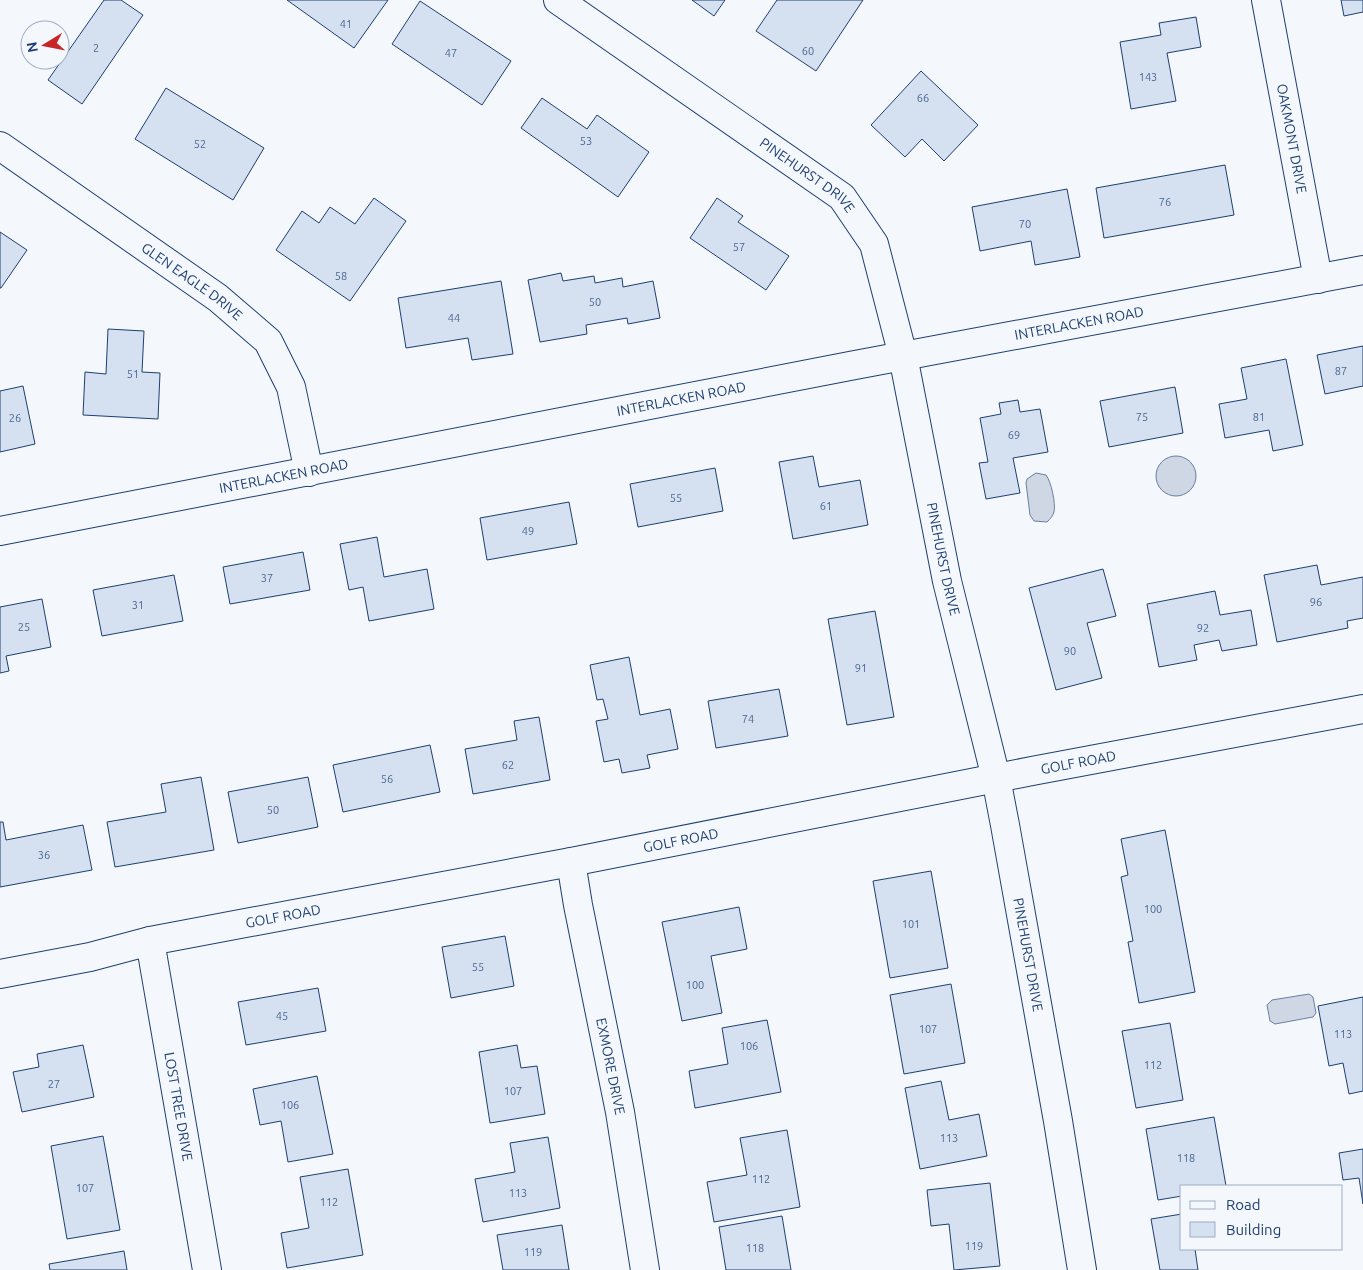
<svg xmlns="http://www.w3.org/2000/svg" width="1363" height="1270" font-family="Ubuntu,sans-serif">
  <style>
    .water { fill: #cfd7e4; stroke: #687fa3 }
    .building { fill: #d5e0f0; stroke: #1d3f73 }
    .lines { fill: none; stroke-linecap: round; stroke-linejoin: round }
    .minor-casing { stroke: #1d3f73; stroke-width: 30 }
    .minor { stroke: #f4f7fb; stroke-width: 28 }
    .labels { text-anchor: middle; stroke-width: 4; stroke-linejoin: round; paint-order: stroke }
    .number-label { font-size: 11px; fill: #4b6792 }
    .street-label { font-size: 14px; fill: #1d3f73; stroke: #f4f7fb }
  </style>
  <rect width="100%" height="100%" fill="#f4f7fb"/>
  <path class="water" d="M1156 476a20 20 0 1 1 40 0a20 20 0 1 1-40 0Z
    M1036 473 1046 475C1051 481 1056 504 1054 512 1053 516 1050 519 1047 522L1034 521 1030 515 1026 483 1027 479Z
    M1309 994 1313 997 1316 1013 1313 1017 1275 1024 1270 1021 1267 1005 1272 1000Z"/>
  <path class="building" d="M104 0H121L143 15 82 104 48 80Z
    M287 0H388L354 48Z
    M692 0H725L714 16Z
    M777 0H863L816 71 756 31Z
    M1341 0H1363V12L1344 16Z
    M420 1 511 61 482 105 392 44Z
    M1196 17 1201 47 1167 53 1176 101 1131 109 1120 42 1161 35 1159 23Z
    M921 71 978 125 944 161 922 139 905 157 871 125Z
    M166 88 264 148 233 200 135 139Z
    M542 98 587 129 597 115 649 152 618 197 521 128Z
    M1225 165 1234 215 1104 238 1096 188Z
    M1067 189 1080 257 1035 265 1031 241 980 251 972 207Z
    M374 198 406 221 350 301 276 250 302 211 319 223 330 207 355 224Z
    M717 198 743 216 738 222 789 256 766 290 690 238Z
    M0 232 27 250 1 288H0Z
    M561 273 563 281 594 276 595 283 622 278 623 287 653 281 660 318 628 324 627 318 586 325 587 334 540 342 528 280Z
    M501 281 513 354 472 360 468 338 406 348 398 298Z
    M108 329 144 331 142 372 160 373 158 419 83 415 85 372 106 374Z
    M1363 346V386L1325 394 1317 355Z
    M1286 359 1303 445 1273 451 1269 430 1225 438 1219 404 1247 399 1241 368Z
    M23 386 35 444 0 452V391Z
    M1175 387 1183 433 1109 447 1100 401Z
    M1018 400 1020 412 1040 409 1048 452 1013 458 1020 493 986 499 979 463 988 462 980 418 1001 414 999 403Z
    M813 456 819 487 860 480 868 525 793 539 779 462Z
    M715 468 723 511 638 527 630 484Z
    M569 502 577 544 487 560 480 518Z
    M377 537 384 577 427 569 434 609 369 621 363 587 349 590 340 544Z
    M303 552 310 590 230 604 223 567Z
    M1317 565 1321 585 1363 577V618L1347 621 1348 628 1277 642 1264 575Z
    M1103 569 1116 616 1087 623 1102 678 1056 690 1029 588Z
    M174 575 183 621 102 636 93 590Z
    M1215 591 1220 615 1251 610 1257 645 1222 651 1219 640 1194 645 1197 660 1159 667 1147 604Z
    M42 599 51 647 6 656 9 671 0 673V607Z
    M875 611 894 717 847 725 828 619Z
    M629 657 640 715 670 709 678 749 647 755 650 768 622 773 619 759 604 762 596 721 608 719 603 699 597 700 590 665Z
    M779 689 788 736 716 748 708 701Z
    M539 717 550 780 473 794 465 749 517 740 514 721Z
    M430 745 440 792 343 812 333 765Z
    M201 777 214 850 115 867 107 822 166 812 161 784Z
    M308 777 318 827 238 843 228 792Z
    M0 822H3L6 840 83 825 92 870 0 887Z
    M1165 830 1195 992 1139 1003 1128 942 1133 941 1121 877 1128 875 1121 839Z
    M931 871 948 968 890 978 873 881Z
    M739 907 747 949 711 956 722 1013 682 1021 662 922Z
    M505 936 514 986 451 998 442 947Z
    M951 984 965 1063 904 1074 890 995Z
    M318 988 326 1031 246 1045 238 1002Z
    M1363 997V1091L1349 1094 1343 1063 1329 1066 1318 1006Z
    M767 1020 781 1092 695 1108 689 1071 728 1064 722 1028Z
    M1170 1023 1183 1100 1136 1108 1122 1031Z
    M83 1045 94 1097 22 1112 13 1072 39 1067 37 1054Z
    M517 1045 521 1068 537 1066 545 1114 490 1123 479 1052Z
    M317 1076 333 1154 288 1162 281 1121 260 1125 253 1089Z
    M941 1081 949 1120 979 1114 987 1156 920 1169 905 1088Z
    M1214 1117 1226 1186H1182V1196L1158 1200 1146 1129Z
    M787 1130 800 1207 714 1222 707 1182 747 1175 740 1138Z
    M103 1136 120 1230 67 1239 51 1146Z
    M548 1137 560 1208 483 1222 475 1179 515 1172 510 1143Z
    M1363 1149V1204L1359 1178 1343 1180 1339 1153Z
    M348 1169 363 1255 287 1268 281 1233 309 1228 300 1177Z
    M990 1183 1000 1266 954 1270 949 1224 931 1226 927 1190Z
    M1182 1214V1249H1195L1198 1270H1160L1151 1219Z
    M782 1216 791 1270H726L719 1227Z
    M562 1225 569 1270H503L497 1235Z
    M124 1251 127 1270H50L49 1264Z"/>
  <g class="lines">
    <g class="minor-casing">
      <g id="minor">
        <path id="s1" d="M558 0 842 197 874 244 903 356 947 581 996 778 1005 825 1058 1121 1082 1270"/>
        <path id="s2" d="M1266 0 1318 279"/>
        <path id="s3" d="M0 146 218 298 268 341 291 387 309 472"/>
        <path id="s4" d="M0 531 855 365 1363 270"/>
        <path id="s5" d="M571 862 578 905 620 1112 645 1270"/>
        <path id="s6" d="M150 941 207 1270"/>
        <path id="s7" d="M0 974 90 957 150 941 571 862 1032 771 1363 709"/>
      </g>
    </g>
    <use href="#minor" class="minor"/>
  </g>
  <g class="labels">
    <g class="number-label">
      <text x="346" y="28">41</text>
      <text x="96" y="52">2</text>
      <text x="808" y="55">60</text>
      <text x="451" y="57">47</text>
      <text x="1148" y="81">143</text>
      <text x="923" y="102">66</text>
      <text x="586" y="145">53</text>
      <text x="200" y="148">52</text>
      <text x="1165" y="206">76</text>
      <text x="1025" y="228">70</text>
      <text x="739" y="251">57</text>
      <text x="341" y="280">58</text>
      <text x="595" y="306">50</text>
      <text x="454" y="322">44</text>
      <text x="1341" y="375">87</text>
      <text x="133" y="378">51</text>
      <text x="1142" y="421">75</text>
      <text x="1259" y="421">81</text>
      <text x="15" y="422">26</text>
      <text x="1014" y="439">69</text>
      <text x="676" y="502">55</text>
      <text x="826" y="510">61</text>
      <text x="528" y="535">49</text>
      <text x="267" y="582">37</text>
      <text x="1316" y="606">96</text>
      <text x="138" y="609">31</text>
      <text x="24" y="631">25</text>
      <text x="1203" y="632">92</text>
      <text x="1070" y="655">90</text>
      <text x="861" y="672">91</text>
      <text x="748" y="723">74</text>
      <text x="508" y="769">62</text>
      <text x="387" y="783">56</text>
      <text x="273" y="814">50</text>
      <text x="44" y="859">36</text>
      <text x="1153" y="913">100</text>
      <text x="911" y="928">101</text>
      <text x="478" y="971">55</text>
      <text x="695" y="989">100</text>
      <text x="282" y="1020">45</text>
      <text x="928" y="1033">107</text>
      <text x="1343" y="1038">113</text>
      <text x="749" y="1050">106</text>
      <text x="1153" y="1069">112</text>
      <text x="54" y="1088">27</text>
      <text x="513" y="1095">107</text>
      <text x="290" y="1109">106</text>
      <text x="949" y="1142">113</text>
      <text x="1186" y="1162">118</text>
      <text x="761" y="1183">112</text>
      <text x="85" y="1192">107</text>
      <text x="518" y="1197">113</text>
      <text x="329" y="1206">112</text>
      <text x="974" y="1250">119</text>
      <text x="755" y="1252">118</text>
      <text x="533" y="1256">119</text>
    </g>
    <g class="street-label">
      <text dy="5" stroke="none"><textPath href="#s2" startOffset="141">OAKMONT DRIVE</textPath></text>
      <text dy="5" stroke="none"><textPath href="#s1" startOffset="305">PINEHURST DRIVE</textPath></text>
      <text dy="5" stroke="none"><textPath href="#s3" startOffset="235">GLEN EAGLE DRIVE</textPath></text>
      <text dy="5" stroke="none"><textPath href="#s4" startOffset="1099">INTERLACKEN ROAD</textPath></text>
      <text dy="5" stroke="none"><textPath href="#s4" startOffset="694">INTERLACKEN ROAD</textPath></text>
      <text dy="5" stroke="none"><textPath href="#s4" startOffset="289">INTERLACKEN ROAD</textPath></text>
      <text dy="5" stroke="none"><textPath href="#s1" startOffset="725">PINEHURST DRIVE</textPath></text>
      <text dy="5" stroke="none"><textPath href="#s7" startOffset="1099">GOLF ROAD</textPath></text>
      <text dy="5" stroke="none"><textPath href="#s7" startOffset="694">GOLF ROAD</textPath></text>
      <text dy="5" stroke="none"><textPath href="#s7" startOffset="289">GOLF ROAD</textPath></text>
      <text dy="5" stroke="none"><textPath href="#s1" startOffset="1130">PINEHURST DRIVE</textPath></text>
      <text dy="5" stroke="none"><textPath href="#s5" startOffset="208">EXMORE DRIVE</textPath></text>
      <text dy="5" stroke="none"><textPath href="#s6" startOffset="168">LOST TREE DRIVE</textPath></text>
    </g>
  </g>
  <rect x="1180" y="1185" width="162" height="65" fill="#f4f7fb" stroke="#9eadc5"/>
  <rect x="1190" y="1201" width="25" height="8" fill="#f4f7fb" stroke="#9eadc5"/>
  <text x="1226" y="1210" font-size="15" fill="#1d3f73">Road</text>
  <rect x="1190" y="1222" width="25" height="15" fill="#d5e0f0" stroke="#9eadc5"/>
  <text x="1226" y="1235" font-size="15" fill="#1d3f73">Building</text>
  <g transform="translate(45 45) rotate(260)"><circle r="24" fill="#f4f7fb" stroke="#9eadc5"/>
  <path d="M0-4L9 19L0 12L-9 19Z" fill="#c62828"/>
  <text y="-8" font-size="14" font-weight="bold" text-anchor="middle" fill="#1d3f73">N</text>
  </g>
</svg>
